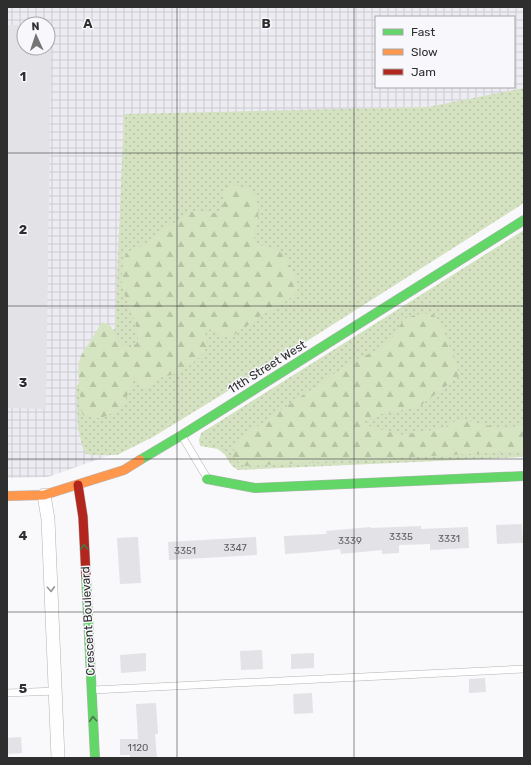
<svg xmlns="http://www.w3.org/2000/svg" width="531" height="765" font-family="Rubik,sans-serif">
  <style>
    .industrial { fill: url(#industrial-grid); fill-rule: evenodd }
    .grass { fill: url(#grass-dots) }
    .forest { fill: url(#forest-firs) }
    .building { fill: #e2e2e7 }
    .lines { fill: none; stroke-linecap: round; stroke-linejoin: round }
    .lane-casing { stroke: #b3b3b5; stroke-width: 8 }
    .street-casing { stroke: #b3b3b5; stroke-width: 14 }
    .fast-casing { stroke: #b3b3b5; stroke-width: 10 }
    .slow-casing { stroke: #b3b3b5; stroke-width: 10 }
    .jam-casing { stroke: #b3b3b5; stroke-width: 10 }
    .lane { stroke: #fefefe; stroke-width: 7 }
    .street { stroke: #fefefe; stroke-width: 13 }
    .fast { stroke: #63d668; stroke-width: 9 }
    .slow { stroke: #ff974d; stroke-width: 9 }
    .jam { stroke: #b3261e; stroke-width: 9 }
    .oneway { stroke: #467a49 }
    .oneway2 { stroke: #969696 }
    .grid { fill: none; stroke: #2e2e2f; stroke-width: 1; stroke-opacity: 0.55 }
    .labels { text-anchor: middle; stroke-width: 3; stroke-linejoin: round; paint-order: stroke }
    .number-label { font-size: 10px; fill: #5e5e60 }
    .street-label { font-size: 12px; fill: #2e2e2f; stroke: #f8f8fc }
    .grid-label { font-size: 13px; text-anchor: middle; font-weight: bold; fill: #2e2e2f; stroke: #f8f8fc; stroke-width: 3; stroke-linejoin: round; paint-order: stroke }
  </style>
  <defs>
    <pattern id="industrial-grid" width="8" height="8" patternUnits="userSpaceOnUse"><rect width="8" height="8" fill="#edecf3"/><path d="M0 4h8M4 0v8" fill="none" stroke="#cccbd1"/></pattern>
    <pattern id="grass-dots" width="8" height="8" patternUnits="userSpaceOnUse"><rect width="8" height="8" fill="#d4e2c1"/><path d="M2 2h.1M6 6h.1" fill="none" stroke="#b6c2a6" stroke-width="1.8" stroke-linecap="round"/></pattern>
    <pattern id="forest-firs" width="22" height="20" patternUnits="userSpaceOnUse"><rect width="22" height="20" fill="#d5e4c1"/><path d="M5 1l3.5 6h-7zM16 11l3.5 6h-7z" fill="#b7c4a6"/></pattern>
  </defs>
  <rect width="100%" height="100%" fill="#f9f9fb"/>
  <path class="industrial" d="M7 7H524V94L113 454 48 477 7 478ZM376 17H514V87H376ZM24 24H48V48H24Z"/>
  <path class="grass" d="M524 88V203L241 383 153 437 117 455H94L86 454 83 449 78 428 76 387 115 328 124 114 428 107Z
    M524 230V457L238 470 232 466 225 455 218 449 200 446 199 440 201 433Z"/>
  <path class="forest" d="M230 185C254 186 262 201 257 223 256 228 253 233 254 238 259 250 273 246 280 252 286 257 296 280 300 287L294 295 282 304 262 315 231 337H223C218 331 213 329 205 330L207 346 204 353 187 368 181 372 160 378 154 383 149 388H141L138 381 134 375C132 382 130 390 127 396 123 406 110 417 98 418 93 418 88 416 83 415 80 407 81 401 80 393 80 383 77 372 79 362 81 353 88 345 93 337 97 331 98 327 103 322L111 326 117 340 123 346 131 348 137 343 138 336 135 322 124 293 122 286V271L123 263 125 256 131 250 145 244 164 229 191 212 199 211 214 213 221 211C224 203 223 198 223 189Z
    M431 313 440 321 456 362 459 376 420 406 382 414 364 421 371 427 402 435 444 428 459 419 502 429 524 425V451L244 466 231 456 240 438 353 361 380 349 390 341 404 319 415 315Z"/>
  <path class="building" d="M7 25H24V48H51L46 409 7 408Z
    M522 524 523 543 497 544 496 525Z
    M421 526V529L468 527 469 548 430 550V544L399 545V553L382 554V550L341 554 340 549 313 552 285 554 284 536 327 534 326 531 371 527V528Z
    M138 537 141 583 120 584 117 538Z
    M256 537 257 555 169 560 168 542Z
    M262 650 263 669 241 670 240 651Z
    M146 653V671L121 673 120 655Z
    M314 653V668L291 669V654Z
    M485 678 486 692 469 693V679Z
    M312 693 313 713 294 714 293 694Z
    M156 703 158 734H155L157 758H130V755H120V739H138L136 704Z
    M21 737 22 753 7 754V738Z"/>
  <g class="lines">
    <g class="lane-casing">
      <path id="lane" d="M182 436 207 478
        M93 690 524 669
        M7 693 56 691"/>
    </g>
    <g class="street-casing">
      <path id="street" d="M44 495 48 519 58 758"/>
    </g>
    <g class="fast-casing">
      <path id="fast" d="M140 460 182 435 524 220
        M207 479 255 488 524 476
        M86 576 95 758"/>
    </g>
    <g class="slow-casing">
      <path id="slow" d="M7 496 44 495 124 470 140 460"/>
    </g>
    <g class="jam-casing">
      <path id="jam" d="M78 485 83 517 86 576"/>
    </g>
    <use href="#lane" class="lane"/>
    <use href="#street" class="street"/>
    <use href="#fast" class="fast"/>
    <use href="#slow" class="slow"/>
    <use href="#jam" class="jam"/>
  </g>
  <defs><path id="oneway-chevron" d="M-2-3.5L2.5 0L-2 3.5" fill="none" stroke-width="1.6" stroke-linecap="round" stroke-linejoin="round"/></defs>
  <g class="oneway">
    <use href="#oneway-chevron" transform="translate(84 547) rotate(-93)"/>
    <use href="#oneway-chevron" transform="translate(93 719) rotate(-93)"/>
  </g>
  <use class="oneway2" href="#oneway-chevron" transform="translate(51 589) rotate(87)"/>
  <path class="grid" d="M177 7V758M354 7V758M7 153H524M7 306H524M7 459H524M7 612H524"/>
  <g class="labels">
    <g class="number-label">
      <text x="401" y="540">3335</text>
      <text x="449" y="542">3331</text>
      <text x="350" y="544">3339</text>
      <text x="235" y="551">3347</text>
      <text x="185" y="554">3351</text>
      <text x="138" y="751">1120</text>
    </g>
    <g class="street-label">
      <text transform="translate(267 367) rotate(-32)" y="4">11th Street West</text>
      <text transform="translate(88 621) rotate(-93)" y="4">Crescent Boulevard</text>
    </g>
  </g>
  <g class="grid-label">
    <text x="88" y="28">A</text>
    <text x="266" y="28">B</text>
    <text x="23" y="81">1</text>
    <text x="23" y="234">2</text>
    <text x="23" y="387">3</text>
    <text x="23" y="540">4</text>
    <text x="23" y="693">5</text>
  </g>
  <rect width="531" height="765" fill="none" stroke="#2e2e2f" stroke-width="16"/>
  <rect x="375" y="16" width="140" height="72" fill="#f8f8fc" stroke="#a7a7aa"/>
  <rect x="383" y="29" width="20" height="6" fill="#63d668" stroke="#a7a7aa"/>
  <text x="411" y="36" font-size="12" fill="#2e2e2f">Fast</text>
  <rect x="383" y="49" width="20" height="6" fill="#ff974d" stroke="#a7a7aa"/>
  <text x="411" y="56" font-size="12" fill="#2e2e2f">Slow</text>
  <rect x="383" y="69" width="20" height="6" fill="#b3261e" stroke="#a7a7aa"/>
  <text x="411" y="76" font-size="12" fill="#2e2e2f">Jam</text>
  <g transform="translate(36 36) rotate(357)"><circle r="19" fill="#f8f8fc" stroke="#a7a7aa"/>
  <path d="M0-3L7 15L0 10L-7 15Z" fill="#757576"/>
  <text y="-6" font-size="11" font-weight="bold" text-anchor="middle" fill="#2e2e2f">N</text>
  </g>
</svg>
